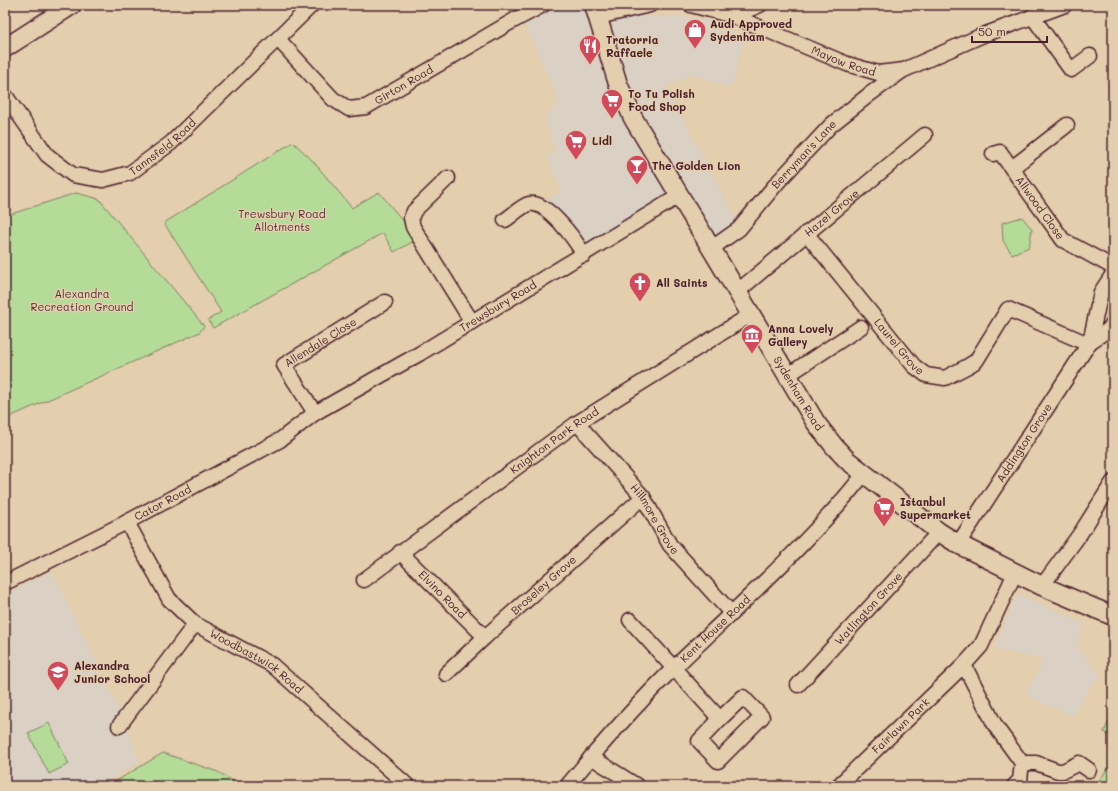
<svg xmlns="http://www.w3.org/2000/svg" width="1118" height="791" font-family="Mali,sans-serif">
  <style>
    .built { fill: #dad0c4 }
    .green { fill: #b4dc98; stroke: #7f7e62 }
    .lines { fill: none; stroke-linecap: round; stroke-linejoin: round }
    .minor-casing { stroke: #4a1f2b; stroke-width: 17 }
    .major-casing { stroke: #4a1f2b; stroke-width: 21 }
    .minor { stroke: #e3cead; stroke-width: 14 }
    .major { stroke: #e3cead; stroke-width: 18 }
    .labels { text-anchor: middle; stroke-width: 3; stroke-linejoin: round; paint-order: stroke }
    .poi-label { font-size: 11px; font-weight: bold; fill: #4a1f2b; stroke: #e3cead; text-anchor: start }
    .street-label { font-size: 11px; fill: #4a1f2b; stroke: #e3cead }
    .park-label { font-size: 11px; fill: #553236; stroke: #e3cead }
  </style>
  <rect width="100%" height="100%" fill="#e3cead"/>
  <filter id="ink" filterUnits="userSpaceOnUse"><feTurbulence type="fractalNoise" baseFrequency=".025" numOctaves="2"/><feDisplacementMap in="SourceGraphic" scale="8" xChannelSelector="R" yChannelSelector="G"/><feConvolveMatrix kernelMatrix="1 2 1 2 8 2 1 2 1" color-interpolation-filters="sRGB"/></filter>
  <g filter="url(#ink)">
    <path class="built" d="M535 5H644L647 17 679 16 710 20 745 36 731 88 692 74 666 86 739 225 713 244 679 192 590 247 544 202 561 191 547 156 555 152 545 118 559 102 525 24 540 18Z
      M52 571 120 711 140 761 99 786H5V594Z
      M1017 594 1084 623 1077 647 1088 659 1101 676 1092 684 1083 697 1074 716 1025 695 1040 668 1041 658 1022 656 994 648Z"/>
    <path class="green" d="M293 142 312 160 352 208 379 192 418 239 394 252 383 233 213 328 208 320 221 312 164 223Z
      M76 193 99 199 204 326 200 332 5 419V216Z
      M1022 217 1032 229 1029 247 1012 254 1003 241 1002 223Z
      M1113 712V737L1104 732Z
      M49 723 69 764 49 774 28 733Z
      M163 753 218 772 242 786H108Z
      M1113 762V786H1095Z"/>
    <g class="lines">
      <g class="minor-casing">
        <g id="minor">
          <path id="s1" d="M691 5 733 16 847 64 878 73 904 70 983 35 1065 5"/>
          <path d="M733 16 760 5"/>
          <path d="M1032 16 1071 70 1090 56"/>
          <path d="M598 17 650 5"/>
          <path id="s2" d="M278 39 333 99 349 109 366 107 511 22 543 5"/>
          <path id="s3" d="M5 95 47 155 73 175 103 180 130 173 171 143 312 5"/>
          <path id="s4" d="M993 154 1000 152 1063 240 1113 267"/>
          <path d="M1012 168 1067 125"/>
          <path d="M448 178 414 211 411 218 413 227 472 322"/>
          <path d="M505 220C512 216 521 206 529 204 547 200 576 241 584 255"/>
          <path id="s5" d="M806 233 914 366 926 375 945 378 968 366 976 361 1008 309 1088 344"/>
          <path id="s6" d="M712 248 739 229 777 183 831 125 870 94 902 71"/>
          <path d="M1113 274 1101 292 1090 342 1108 330 1113 324"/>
          <path id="s7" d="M738 291 925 135"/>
          <path d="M788 375 861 327"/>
          <path id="s8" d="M315 413 284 365 385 302"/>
          <path id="s9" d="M577 423 643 497 670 545 732 614"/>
          <path id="s10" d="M127 522 169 599 195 624 272 665 408 786"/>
          <path id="s11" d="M958 544 1090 342"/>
          <path id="s12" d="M400 552 485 637"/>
          <path id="s13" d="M364 580 577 423 752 314"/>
          <path id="s14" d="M5 583 127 522 280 440 315 413 419 354 679 196"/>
          <path d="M1042 586 1080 534 1113 482"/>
          <path d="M630 620 720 719 699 741 718 761 762 717 743 697 720 719"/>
          <path d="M964 665 981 646 1015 573"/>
          <path id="s15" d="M446 674 485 637 643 497"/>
          <path id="s16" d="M798 685 939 532"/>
          <path d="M119 726 195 624"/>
          <path d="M591 757 637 786"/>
          <path d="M1022 763H1036L1058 771H1063L1079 763 1089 770"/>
          <path id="s17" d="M567 786C601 745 636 704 675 667 741 603 806 547 864 474"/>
          <path id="s18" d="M838 786 964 665 996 727 1022 763 1020 780 1014 786"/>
        </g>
      </g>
      <g class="major-casing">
        <g id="major">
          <path id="s19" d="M594 5 618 84 633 118 816 423 834 446 847 460 939 532 958 544 1042 586 1113 616"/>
          <path d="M5 48 72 5"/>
        </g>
      </g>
      <use href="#minor" class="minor"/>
      <use href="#major" class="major"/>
    </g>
  </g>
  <defs>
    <g id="shop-pin" transform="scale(1.15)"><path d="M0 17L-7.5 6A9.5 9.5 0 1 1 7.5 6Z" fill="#d1495b" stroke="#e3cead"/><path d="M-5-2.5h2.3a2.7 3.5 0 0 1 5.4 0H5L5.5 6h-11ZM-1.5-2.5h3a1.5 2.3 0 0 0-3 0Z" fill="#fff"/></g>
    <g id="restaurant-pin" transform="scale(1.15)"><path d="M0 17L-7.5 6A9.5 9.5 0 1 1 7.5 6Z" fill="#d1495b" stroke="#e3cead"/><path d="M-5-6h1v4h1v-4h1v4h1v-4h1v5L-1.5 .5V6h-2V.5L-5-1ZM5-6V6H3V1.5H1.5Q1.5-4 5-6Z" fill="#fff"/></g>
    <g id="supermarket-pin" transform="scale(1.15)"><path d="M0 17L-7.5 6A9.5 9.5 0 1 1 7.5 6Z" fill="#d1495b" stroke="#e3cead"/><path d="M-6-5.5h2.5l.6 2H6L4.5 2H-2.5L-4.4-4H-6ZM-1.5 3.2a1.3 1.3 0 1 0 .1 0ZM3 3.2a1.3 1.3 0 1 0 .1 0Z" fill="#fff"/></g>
    <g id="bar-pin" transform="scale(1.15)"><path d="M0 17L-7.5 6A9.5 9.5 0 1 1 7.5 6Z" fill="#d1495b" stroke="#e3cead"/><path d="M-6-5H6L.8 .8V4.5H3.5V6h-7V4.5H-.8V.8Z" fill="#fff"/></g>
    <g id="church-pin" transform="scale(1.15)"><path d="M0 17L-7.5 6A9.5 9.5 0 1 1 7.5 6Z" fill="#d1495b" stroke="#e3cead"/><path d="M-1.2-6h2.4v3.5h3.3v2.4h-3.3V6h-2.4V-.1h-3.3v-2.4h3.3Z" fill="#fff"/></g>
    <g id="museum-pin" transform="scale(1.15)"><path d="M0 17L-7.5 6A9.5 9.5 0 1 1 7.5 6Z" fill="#d1495b" stroke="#e3cead"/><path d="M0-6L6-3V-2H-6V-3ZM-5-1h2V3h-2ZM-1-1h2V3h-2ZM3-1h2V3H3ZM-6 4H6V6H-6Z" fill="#fff"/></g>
    <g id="school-pin" transform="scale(1.15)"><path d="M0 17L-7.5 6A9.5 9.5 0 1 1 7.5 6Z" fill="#d1495b" stroke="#e3cead"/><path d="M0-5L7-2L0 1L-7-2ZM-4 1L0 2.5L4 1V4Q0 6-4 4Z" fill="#fff"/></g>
  </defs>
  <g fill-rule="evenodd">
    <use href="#shop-pin" x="695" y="30"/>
    <use href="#restaurant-pin" x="590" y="46"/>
    <use href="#supermarket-pin" x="612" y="100"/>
    <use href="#supermarket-pin" x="576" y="141"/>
    <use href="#bar-pin" x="637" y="166"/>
    <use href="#church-pin" x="640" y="283"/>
    <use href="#museum-pin" x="752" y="335"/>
    <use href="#supermarket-pin" x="884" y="508"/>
    <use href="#school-pin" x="58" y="672"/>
  </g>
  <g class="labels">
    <g class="poi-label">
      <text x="710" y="28">Audi Approved<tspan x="710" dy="13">Sydenham</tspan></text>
      <text x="606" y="44">Tratorria<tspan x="606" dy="13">Raffaele</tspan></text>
      <text x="628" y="98">To Tu Polish<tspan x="628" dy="13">Food Shop</tspan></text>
      <text x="592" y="145">Lidl</text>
      <text x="652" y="170">The Golden Lion</text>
      <text x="656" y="287">All Saints</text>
      <text x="768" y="333">Anna Lovely<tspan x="768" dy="13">Gallery</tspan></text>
      <text x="900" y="506">Istanbul<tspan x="900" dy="13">Supermarket</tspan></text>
      <text x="74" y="670">Alexandra<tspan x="74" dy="13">Junior School</tspan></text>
    </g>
    <g class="street-label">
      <text dy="4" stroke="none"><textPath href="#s1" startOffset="163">Mayow Road</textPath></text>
      <text dy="4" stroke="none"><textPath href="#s2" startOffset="161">Girton Road</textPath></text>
      <text dy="4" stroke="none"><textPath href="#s3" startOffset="206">Tannsfeld Road</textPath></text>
      <text dy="4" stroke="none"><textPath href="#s6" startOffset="132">Berryman's Lane</textPath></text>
      <text dy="4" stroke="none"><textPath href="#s4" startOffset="76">Allwood Close</textPath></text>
      <text dy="4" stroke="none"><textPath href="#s7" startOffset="122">Hazel Grove</textPath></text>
      <text dy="4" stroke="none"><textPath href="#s14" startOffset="566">Trewsbury Road</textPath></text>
      <text dy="4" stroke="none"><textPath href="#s8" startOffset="100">Allendale Close</textPath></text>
      <text dy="4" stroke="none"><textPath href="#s5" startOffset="147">Laurel Grove</textPath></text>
      <text dy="4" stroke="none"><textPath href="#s19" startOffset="441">Sydenham Road</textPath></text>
      <text dy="4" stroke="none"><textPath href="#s13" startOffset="236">Knighton Park Road</textPath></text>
      <text dy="4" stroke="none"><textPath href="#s11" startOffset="121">Addington Grove</textPath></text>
      <text dy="4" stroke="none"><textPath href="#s14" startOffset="177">Cator Road</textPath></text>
      <text dy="4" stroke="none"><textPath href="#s9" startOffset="124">Hillmore Grove</textPath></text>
      <text dy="4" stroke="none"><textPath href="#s15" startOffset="132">Broseley Grove</textPath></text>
      <text dy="4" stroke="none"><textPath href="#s12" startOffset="60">Elvino Road</textPath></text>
      <text dy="4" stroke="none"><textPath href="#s16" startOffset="104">Watlington Grove</textPath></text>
      <text dy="4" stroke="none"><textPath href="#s17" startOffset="216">Kent House Road</textPath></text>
      <text dy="4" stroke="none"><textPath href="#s10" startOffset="196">Woodbastwick Road</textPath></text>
      <text dy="4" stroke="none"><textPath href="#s18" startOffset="87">Fairlawn Park</textPath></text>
    </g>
    <g class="park-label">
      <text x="282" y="218">Trewsbury Road<tspan x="282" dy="13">Allotments</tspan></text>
      <text x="82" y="298">Alexandra<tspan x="82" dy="13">Recreation Ground</tspan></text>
    </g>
  </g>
  <rect width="1118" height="791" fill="none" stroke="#e3cead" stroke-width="20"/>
  <rect x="10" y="10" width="1098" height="771" fill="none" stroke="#4a1f2b" stroke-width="1.5" filter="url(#ink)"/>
  <path d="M972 36v6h75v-6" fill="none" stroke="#4a1f2b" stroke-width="2"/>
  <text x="978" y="36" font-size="12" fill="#4a1f2b" stroke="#e3cead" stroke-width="3" paint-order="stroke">50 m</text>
</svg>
